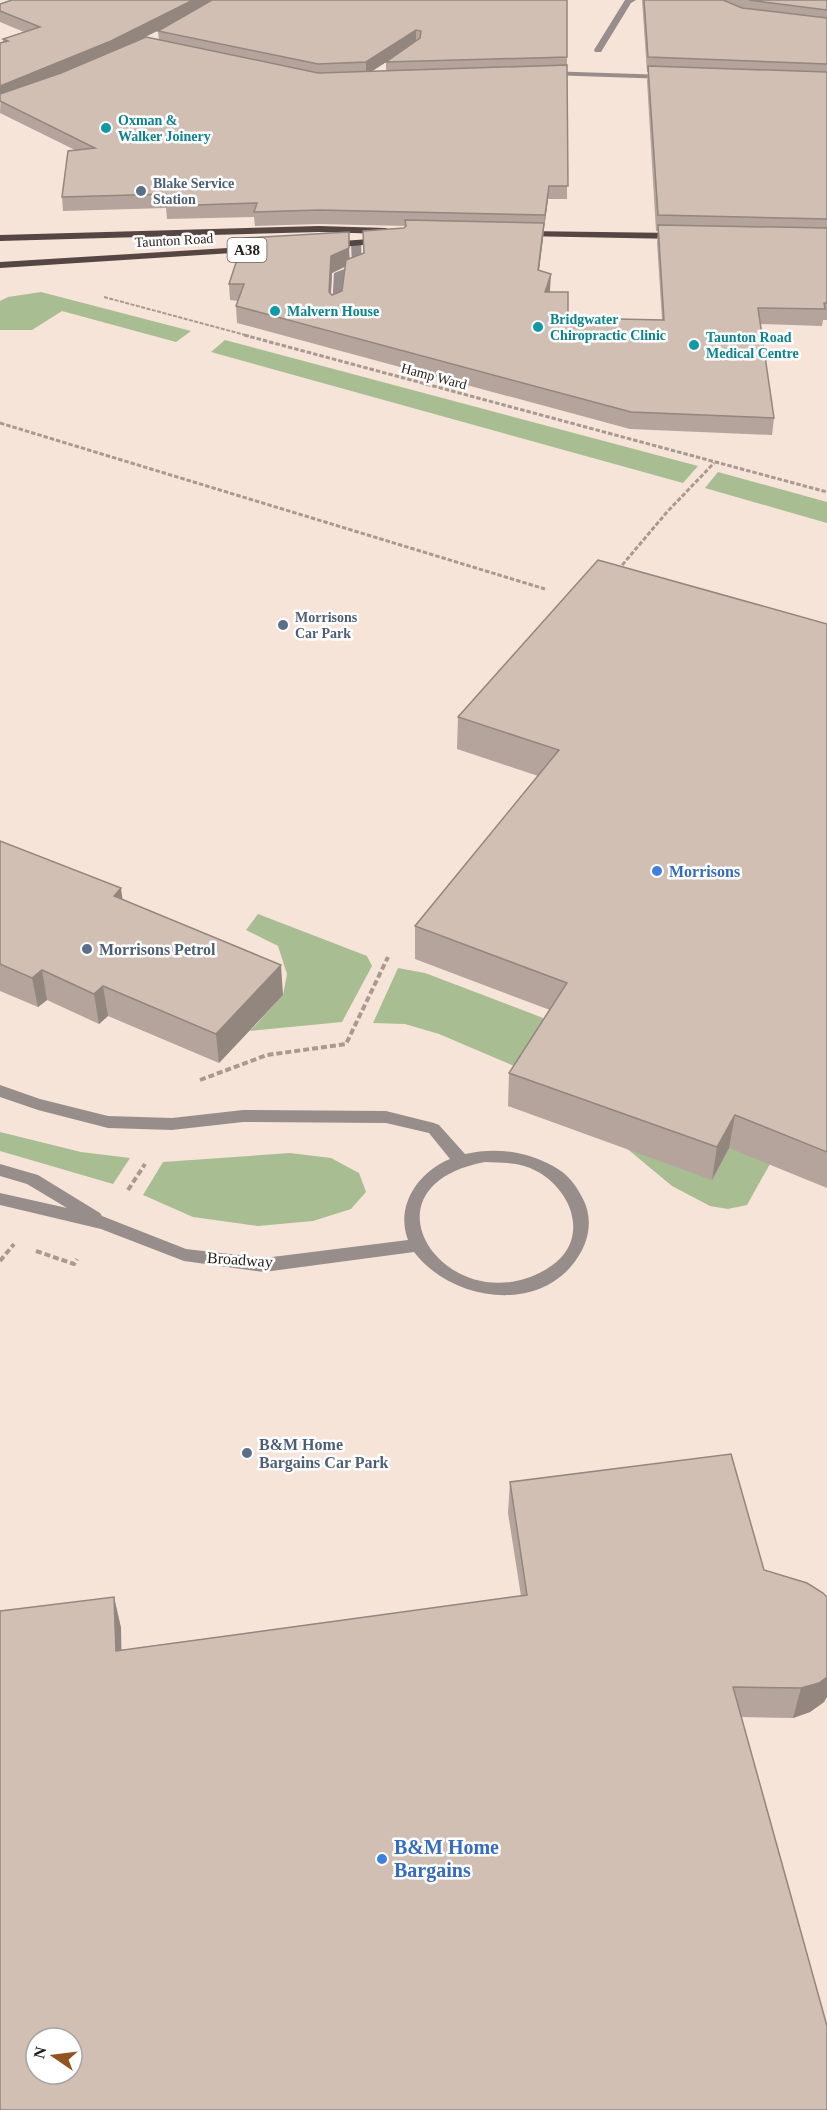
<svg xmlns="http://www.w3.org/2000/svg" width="827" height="2110" font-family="'Times New Roman',serif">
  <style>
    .green { fill: #a8bd92 }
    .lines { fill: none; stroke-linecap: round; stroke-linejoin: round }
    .path-far2 { stroke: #a89a91; stroke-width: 2; stroke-dasharray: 4 1.5; stroke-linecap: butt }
    .path-far1 { stroke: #a89a91; stroke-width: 3; stroke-dasharray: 4.5 2; stroke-linecap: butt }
    .path { stroke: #a89a91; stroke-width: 4; stroke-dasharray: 6 3; stroke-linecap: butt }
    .minor { fill: #978e8c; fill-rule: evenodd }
    .major { fill: #554643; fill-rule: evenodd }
    .wall { fill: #b4a49b; fill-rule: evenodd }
    .shaded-wall { fill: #92867e }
    .building { fill: #d1bfb4; stroke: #92867e; stroke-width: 1.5; fill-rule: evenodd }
    .culture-dot { fill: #0f9aa8; stroke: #fff; stroke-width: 2 }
    .service-dot { fill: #5c6f8a; stroke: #fff; stroke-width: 2 }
    .shop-dot { fill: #3f7fe0; stroke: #fff; stroke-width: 2 }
    .labels { text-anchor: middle; stroke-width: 5; stroke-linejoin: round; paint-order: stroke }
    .far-culture-label { font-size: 14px; font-weight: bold; fill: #0d838f; stroke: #fff; text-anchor: start }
    .far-service-label { font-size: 14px; font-weight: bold; fill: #4e5e75; stroke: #fff; text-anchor: start }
    .far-street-label { font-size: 14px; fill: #241e19; stroke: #fff }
    .shield { fill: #fff; stroke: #66625e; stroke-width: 1.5 }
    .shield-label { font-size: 15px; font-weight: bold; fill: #241e19 }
    .shop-label { font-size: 16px; font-weight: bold; fill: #366cbe; stroke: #fff; text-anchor: start }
    .service-label { font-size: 16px; font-weight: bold; fill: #4e5e75; stroke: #fff; text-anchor: start }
    .street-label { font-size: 16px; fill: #241e19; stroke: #fff }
    .near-shop-label { font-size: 20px; font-weight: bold; fill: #366cbe; stroke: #fff; text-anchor: start }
  </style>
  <rect width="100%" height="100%" fill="#f6e4d8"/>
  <path class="green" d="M41 292 191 331 176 342 62 311 32 330H0V301L8 297Z
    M225 340 698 466 683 483 211 352Z
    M718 472 827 502V523L705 488Z
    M258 914 367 956 372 966 342 1022 250 1031 283 995 287 974 278 946 246 930Z
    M398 968 425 973 827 1126 790 1128 747 1205 728 1209 710 1206 672 1186 583 1112 514 1066 439 1034 405 1024 373 1023Z
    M0 1132 81 1152 130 1158 113 1184 0 1151Z
    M290 1153 331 1158 359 1173 366 1192 351 1209 313 1221 258 1226 193 1217 143 1195 163 1162Z"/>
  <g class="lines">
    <path class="path-far2" d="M104 297 249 336"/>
    <path class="path-far1" d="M244 335 827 492
      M0 423 545 589
      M618 570 667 512 714 463"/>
    <path class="path" d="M200 1080 267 1055 346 1044 388 957
      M128 1190 145 1164
      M36 1251 74 1264 77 1259
      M0 1261 14 1244"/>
    <path class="minor" d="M625 0H636L631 3 601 52H595L594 50Z
      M545 71 668 75 672 77 668 79 548 75H545Z
      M356 240 361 243 362 268 344 275 340 307 332 309 334 273 352 266 351 243Z
      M0 1085 40 1099 108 1116 172 1118 243 1110 386 1111 434 1123 439 1125 465 1154C495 1147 526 1151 553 1166 568 1174 576 1185 583 1199 592 1216 590 1236 581 1252 546 1316 453 1303 414 1252L264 1272 184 1261 101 1229 0 1205V1193L67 1208 27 1184 0 1176V1164L38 1175 100 1213 102 1216 186 1249 264 1258 408 1240C395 1206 418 1172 450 1159L429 1133 386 1123 243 1122 172 1130 108 1128 38 1110 0 1097ZM485 1162C499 1163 517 1162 530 1168 573 1186 594 1243 545 1270 448 1325 352 1187 485 1162Z"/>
    <path class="major" d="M319 226 386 228 391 231 386 234 319 232 0 241V235Z
      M524 231 677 233 682 236 677 239 521 236V232Z
      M383 238 388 241 386 243 329 248 324 245 329 242Z
      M260 246 265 249 263 251 0 268V262Z"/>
  </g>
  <path class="wall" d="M567 0V199H548L544 229 539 270 550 292 568 318 662 320 657 242 658 231H656L647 81 648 72H647L642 0H827V320H823L822 326 760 324 774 418 772 435 630 429 237 323 236 306 238 301 230 300 229 284 350 259 364 253 404 228 405 226 319 224 255 226 254 217 167 219 166 208 63 211 62 197 75 150 0 113 3 39 24 32 0 22V4ZM166 26 158 31 159 40H138ZM386 62V71H372ZM345 267 342 291 332 295 331 293 332 273Z
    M827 624V1188L729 1148 712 1180 508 1106 509 1073 550 1010 415 959V926L538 776 457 749 458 717Z
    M0 841 123 900 283 995 219 1063 108 1016 99 1024 47 1000 38 1007 0 991Z
    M510 1482 764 1570 824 1702 810 1712 793 1718 741 1717 0 2110 114 1597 121 1628V1650L521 1596 508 1513Z"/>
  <path class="shaded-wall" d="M193 0H218L112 54 0 99V86Z
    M416 30V43L366 75V62Z
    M549 186 548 199 544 229 545 215Z
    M544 223 543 239 537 286 538 270Z
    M349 248 350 264 332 273 330 309 329 292 331 256Z
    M551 274 550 291 544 308 545 292Z
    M121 888 125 918 114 896Z
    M281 965 283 995 219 1063 216 1034Z
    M42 970 47 1000 38 1007 32 978Z
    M103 986 108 1016 99 1024 94 994Z
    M735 1115 729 1148 712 1180 717 1147Z
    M114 1597 121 1628 122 1681 116 1651Z
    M827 1677V1697L824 1702 810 1712 793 1718 801 1688Z"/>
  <path class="building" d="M12 0H193L111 41 0 86V43L8 41 3 39 40 27 0 11V4Z
    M212 0H567V57L386 62 420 38 421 31 416 30 366 62 318 64 158 31Z
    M644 0H723L742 8 827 18V64L648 57Z
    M749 0H827V10Z
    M146 37 318 73 567 65 568 186H549L545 215 319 210 254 212 257 203 166 206V194L62 197 68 151 95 148 0 101V94L61 73Z
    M648 66 827 72V219L658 215Z
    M405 220 544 223 538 270 551 274 545 292H568V318L664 320 658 225 827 228V303H824L825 309 758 308 774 418 631 412 236 306 244 284H229L244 238 349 232V248L331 256 329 292 332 295 342 291 346 260 364 253 363 231 404 228 406 226Z
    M598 560 827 624V1152L735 1115 717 1147 509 1073 567 983 415 926 559 750 458 717Z
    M0 841 121 888 114 896 281 965 216 1034 103 986 94 994 42 970 32 978 0 964Z
    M731 1454 764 1570 807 1583 823 1593 827 1597V1677L819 1683 801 1688 733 1687 827 2026V2110H0V1611L114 1597 116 1651 527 1595 510 1482ZM36 2038H72V2074H36Z"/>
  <g class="culture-dot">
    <circle cx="106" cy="128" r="6"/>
    <circle cx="275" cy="311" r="6"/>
    <circle cx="538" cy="327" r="6"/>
    <circle cx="694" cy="345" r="6"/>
  </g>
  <g class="service-dot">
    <circle cx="141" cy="191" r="6"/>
    <circle cx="283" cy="625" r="6"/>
    <circle cx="87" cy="949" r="6"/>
    <circle cx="247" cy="1453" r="6"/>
  </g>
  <g class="shop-dot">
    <circle cx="657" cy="871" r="6"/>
    <circle cx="382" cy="1859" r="6"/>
  </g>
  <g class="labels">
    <g class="far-culture-label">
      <text x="118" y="125">Oxman &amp;<tspan x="118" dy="16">Walker Joinery</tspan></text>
      <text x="287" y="316">Malvern House</text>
      <text x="550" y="324">Bridgwater<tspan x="550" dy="16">Chiropractic Clinic</tspan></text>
      <text x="706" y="342">Taunton Road<tspan x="706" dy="16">Medical Centre</tspan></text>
    </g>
    <g class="far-service-label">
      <text x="153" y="188">Blake Service<tspan x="153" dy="16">Station</tspan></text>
      <text x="295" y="622">Morrisons<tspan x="295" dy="16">Car Park</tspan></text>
    </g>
    <g class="far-street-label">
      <text transform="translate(174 240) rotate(-3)" y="5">Taunton Road</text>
      <text transform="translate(434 376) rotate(15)" y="5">Hamp Ward</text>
    </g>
    <rect class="shield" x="227.5" y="238" width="39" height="24" rx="4.5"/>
    <g class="shield-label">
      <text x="247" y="255">A38</text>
    </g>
    <g class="shop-label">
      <text x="669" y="877">Morrisons</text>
    </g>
    <g class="service-label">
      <text x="99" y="955">Morrisons Petrol</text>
      <text x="259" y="1450">B&amp;M Home<tspan x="259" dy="18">Bargains Car Park</tspan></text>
    </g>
    <g class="street-label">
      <text transform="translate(240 1259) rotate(4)" y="6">Broadway</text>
    </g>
    <g class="near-shop-label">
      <text x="394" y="1854">B&amp;M Home<tspan x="394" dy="23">Bargains</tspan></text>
    </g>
  </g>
  <g transform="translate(54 2056) rotate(284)"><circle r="28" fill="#ffffff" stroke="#a7a5a3" stroke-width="1.5"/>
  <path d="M0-4.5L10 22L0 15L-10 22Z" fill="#93531e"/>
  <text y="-9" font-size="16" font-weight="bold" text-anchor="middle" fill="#241e19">N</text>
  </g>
</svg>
